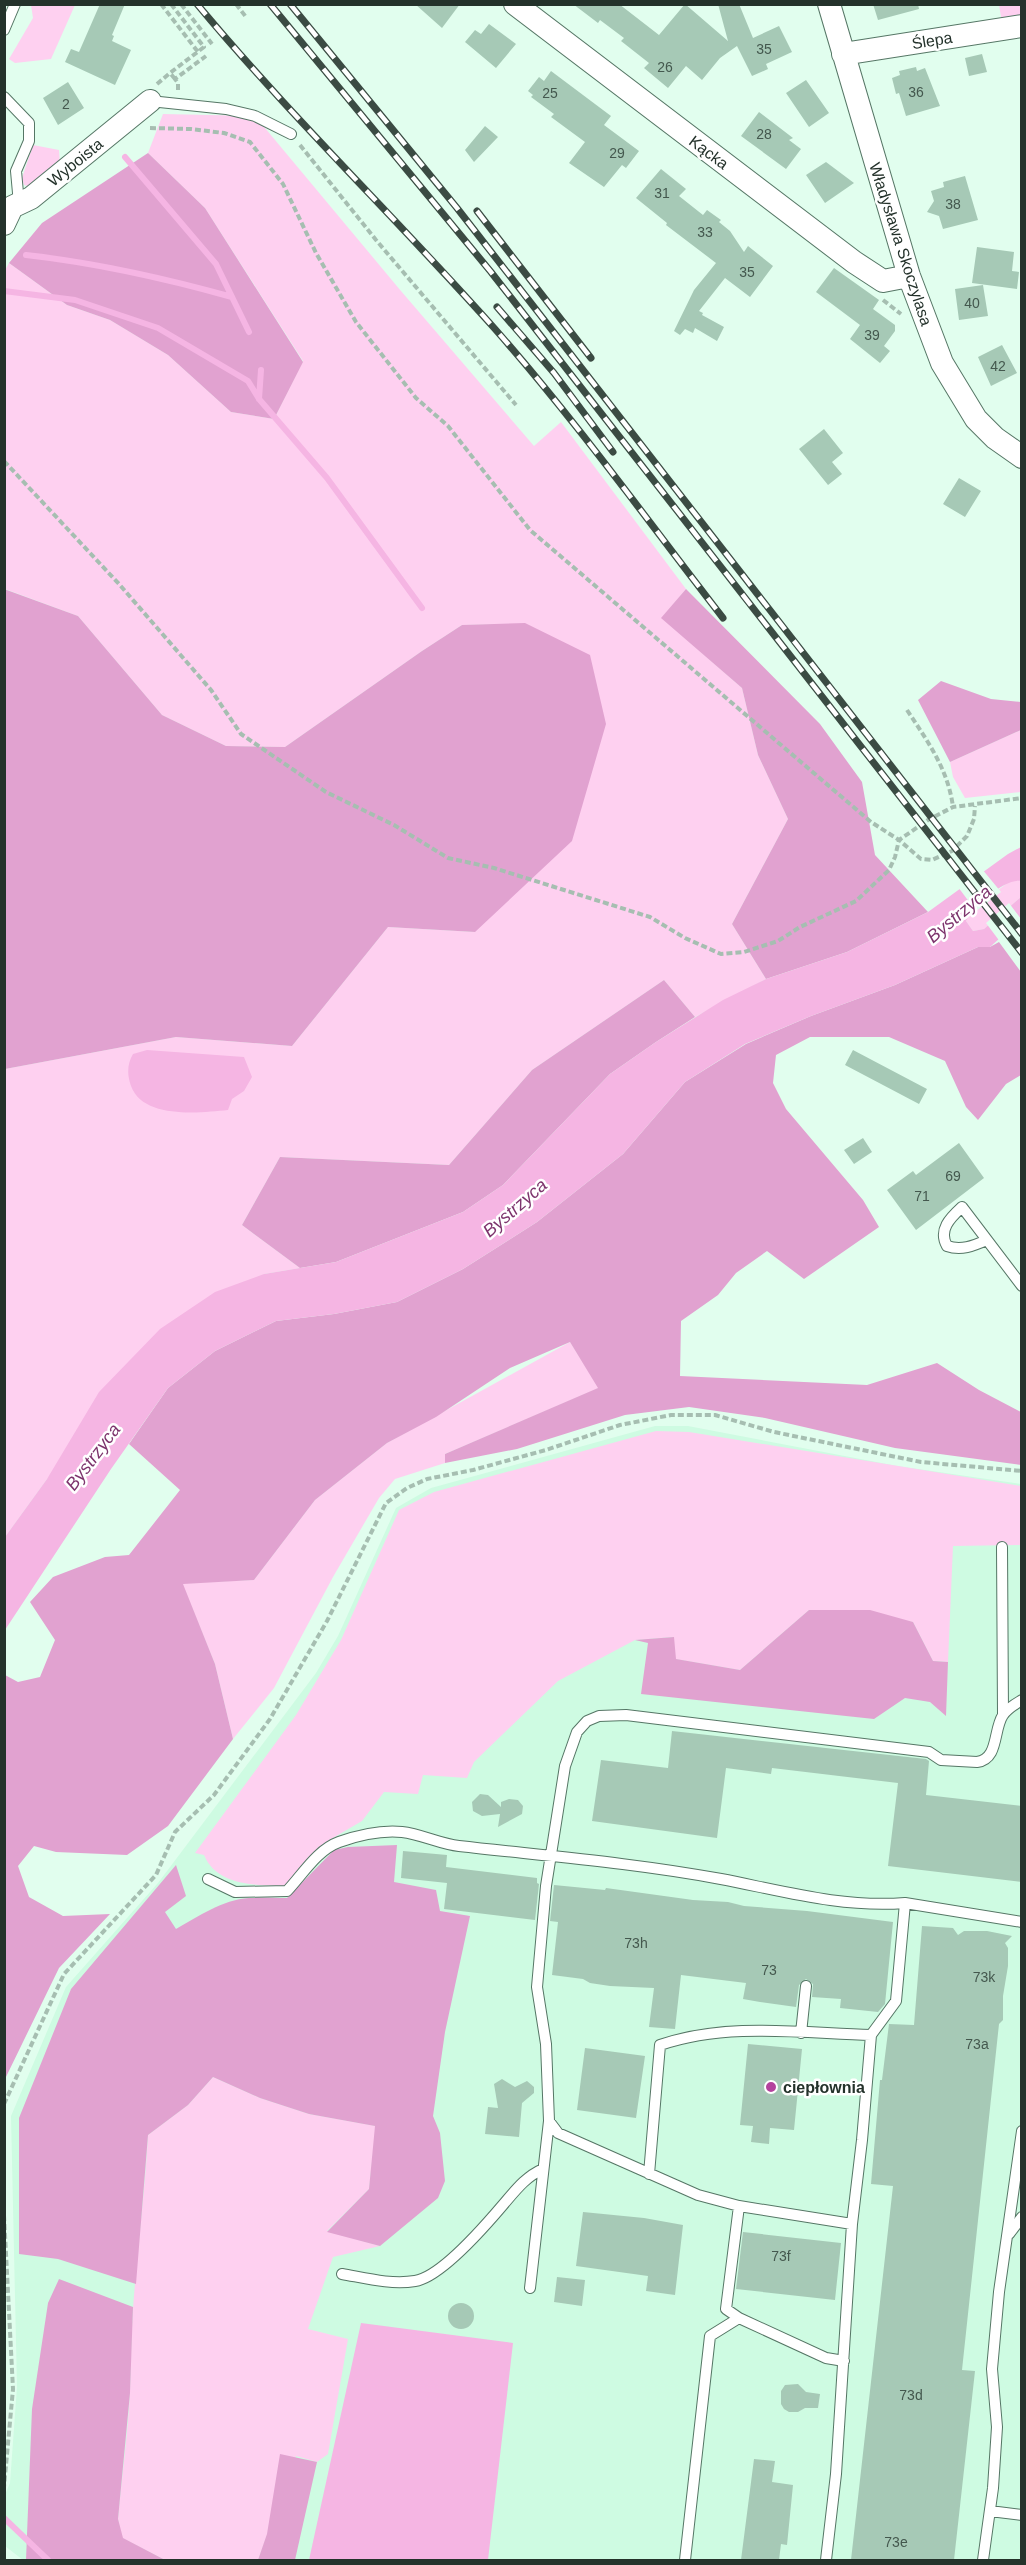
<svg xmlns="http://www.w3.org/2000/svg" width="1026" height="2565" font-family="Arial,sans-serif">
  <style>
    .built { fill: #cefbe2 }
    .green { fill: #fed0f0 }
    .forest { fill: #e1a2d0 }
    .water { fill: #f5b5e3 }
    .pier { fill: #e1feee }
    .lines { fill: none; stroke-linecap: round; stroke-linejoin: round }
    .stream { stroke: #f5b5e3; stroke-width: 6 }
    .building { fill: #a6c9b6 }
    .lane-casing { stroke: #557665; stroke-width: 12 }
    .street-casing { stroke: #557665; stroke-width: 24 }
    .path { stroke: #a6beb1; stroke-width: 4; stroke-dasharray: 6 3; stroke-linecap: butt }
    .lane { stroke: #fff; stroke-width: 10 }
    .street { stroke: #fff; stroke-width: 22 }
    .rail-casing { stroke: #3b4b43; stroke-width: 7 }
    .rail { stroke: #fff; stroke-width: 4.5; stroke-dasharray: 14; stroke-linecap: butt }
    .poi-dot { fill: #b4429d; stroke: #fff; stroke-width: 2 }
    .labels { text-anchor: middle; stroke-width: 5; stroke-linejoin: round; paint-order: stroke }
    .number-label { font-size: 14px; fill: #44584e }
    .street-label { font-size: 16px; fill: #24322b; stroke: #fff }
    .poi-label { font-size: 16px; font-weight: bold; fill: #24322b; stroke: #fff; text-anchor: start }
    .water-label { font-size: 18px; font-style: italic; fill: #7d346d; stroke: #fff }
  </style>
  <rect width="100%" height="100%" fill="#e1feee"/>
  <path class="built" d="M655 1426H688L897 1466 1021 1484V2560H23L5 2546 4 2497 10 2483 17 2387 11 2116 66 1987 158 1883 316 1673 338 1636 396 1508 431 1488Z"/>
  <path class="green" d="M31 5H75L51 59 15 63 9 59 33 18Z
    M999 5H1021V17L1002 22Z
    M163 114 255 116 401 291 534 446 561 422 686 589 662 618 742 688 758 755 788 819 732 924 766 979 695 1017 664 980 532 1070 449 1165 280 1157 242 1225 300 1268 264 1274 47 1479 5 1537V1069L176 1037 292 1046 388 927 475 932 525 624 462 625 422 651 285 747 226 746 162 715 78 616 5 589 4 272 9 263 67 305 110 320 168 355 231 412 274 419 303 361 205 208 148 153Z
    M33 145 59 150 60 165 31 187 24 185 22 178Z
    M1021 730V792L965 798 953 777 950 762Z
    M1021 880V897L984 929 973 931 966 921 971 911 1010 881Z
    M570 1342 599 1388 445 1454V1463L395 1479 379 1498 333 1577 274 1688 233 1739 215 1664 182 1583 254 1580 315 1500 387 1443Z
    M656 1431 689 1432 1021 1486V1545L953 1546 948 1662 933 1661 913 1622 809 1610 740 1670 675 1659 673 1637 635 1640 558 1681 474 1762 467 1778 423 1775 418 1794 384 1792 362 1821 326 1842 284 1886C255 1885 217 1886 204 1855L195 1853 296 1715 341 1640 399 1510 434 1492Z
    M213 2077 260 2098 309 2114 376 2126 369 2189 327 2231 380 2246 333 2257 308 2329 348 2339 328 2454 317 2462 296 2456 258 2560H165L122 2538 118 2519C122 2476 128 2434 130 2391 131 2364 131 2336 133 2309 137 2251 145 2193 148 2135L188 2105Z"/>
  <path class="forest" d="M148 153 205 208 303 362 274 419 231 412 168 355 110 320 67 305 9 263 42 223Z
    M4 589 78 616 162 715 226 746 285 747 422 651 462 625 525 623 590 655 606 724 572 841 475 932 388 927 292 1046 176 1037 5 1069Z
    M686 589 820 724 862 782 875 855 928 912 847 952 766 979 732 924 788 819 758 755 742 688 661 618Z
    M941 681 991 699 1021 702V730L950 762 918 700Z
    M999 942 1021 972V1075L1006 1084 978 1120 966 1107 945 1061 889 1037H810L776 1055 773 1083 786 1109 863 1200 879 1227 804 1279 767 1251 736 1273 718 1295 681 1321 680 1376 867 1385 937 1363 979 1390 1021 1412V1465L895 1448 765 1418 689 1407 625 1415 517 1449 445 1463V1454L598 1388 570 1342 510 1368 436 1417 387 1443 315 1500 254 1580 183 1584 215 1664 233 1739 168 1826 127 1855 56 1852 34 1846 18 1866 29 1897 63 1916 110 1914 59 1968 5 2079V1675L18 1682 40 1677 55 1640 30 1602 53 1577 105 1557 129 1555 180 1490 129 1444 168 1388 215 1351 276 1321 334 1314 397 1302 463 1269 537 1222 623 1154 685 1082 746 1044 811 1016 895 985 978 947H990Z
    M664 980 695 1017 656 1042 610 1074 503 1185 463 1212 336 1262 300 1268 242 1225 280 1157 449 1165 532 1070Z
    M809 1610H870L913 1622 933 1661 948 1662 946 1716 930 1702 905 1698 874 1719 641 1694 648 1643 635 1640 674 1637 676 1659 740 1670Z
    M397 1845 394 1882 436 1890 440 1911 470 1916 445 2032 433 2116 440 2133 445 2181 438 2198 380 2246 327 2232 369 2189 375 2126 309 2114 260 2098 213 2077 188 2105 148 2135 136 2284 58 2259 19 2254V2118L71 1989 176 1865 186 1896 165 1912 176 1929C199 1916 222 1900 249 1898 262 1897 275 1898 287 1898L334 1850 348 1847Z
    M59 2279 133 2307 130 2393 118 2519 123 2538 165 2560H26L32 2409 48 2303Z
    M280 2454 317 2462 295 2560H258L267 2534Z"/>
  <path class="water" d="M1021 847V881C1005 878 974 906 966 921L973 931 984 929 1021 897V919L990 947H978L895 985 811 1016 745 1044 685 1082 623 1154 537 1222 463 1269 397 1302 334 1314 276 1321 215 1351 168 1388 111 1469 5 1630V1537L47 1479 99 1392 160 1329 215 1292 264 1274 336 1262 463 1212 503 1185 610 1074 656 1042 723 1000 766 979 847 952 928 912 1008 854Z
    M147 1050 244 1057 252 1077 244 1091 232 1099 228 1110C199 1113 143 1119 131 1086 127 1075 127 1064 133 1054Z
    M361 2323 513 2343 488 2560H309Z"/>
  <path class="pier" d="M982 869 1001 892 976 911 958 887Z
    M1009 903 1021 919 1022 923 1001 943 986 923Z"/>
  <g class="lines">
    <path class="stream" d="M125 157 216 264 249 332
      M26 255C97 263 164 278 232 297
      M4 291 75 300 158 328 248 381 259 399 327 478 422 608
      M259 399 261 370
      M4 2518 48 2560"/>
  </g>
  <path class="building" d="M100 4H125L112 35 114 36 112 41 131 50 115 85 65 62 71 49 79 52Z
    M415 4H460L442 28Z
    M573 4H619L659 35 685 4 728 41 718 4H739L753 38 779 26 792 52 766 64 768 69 752 76 737 46 720 58 702 80 686 66 668 88 644 68 649 63 621 41 624 38 600 20 598 23Z
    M873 4H918L919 9 878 20Z
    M489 24 516 44 496 68 465 42 475 30 481 34Z
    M982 54 987 72 969 76 965 58Z
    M916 67 917 71 925 68 940 106 906 116 899 93 896 94 892 78 900 75 899 71Z
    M551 71 611 116 604 125 639 151 626 168 622 165 604 187 569 163 585 142 551 117 554 114 531 97 533 95 528 91 539 77 544 81Z
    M806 80 829 113 809 127 786 93Z
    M68 82 84 108 58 125 43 98Z
    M759 112 793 138 789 140 801 149 786 169 741 136Z
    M485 126 498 137 474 162 465 150Z
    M826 162 854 183 825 203 806 175Z
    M661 169 686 189 679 196 703 215 707 210 721 220 719 222 730 231 744 252 748 246 773 266 750 297 725 278 699 311 703 313 702 315 724 327 717 341 695 328 693 333 685 329 680 335 674 331 694 290 716 263 666 225 667 223 636 198Z
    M965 176 978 220 943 229 939 216 927 212 934 201 931 191 944 187 943 182Z
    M977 247 1014 252 1012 271 1019 272 1017 289 972 283Z
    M834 268 879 300 873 309 895 325V331L884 346 890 351 880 363 850 339 860 325 816 292Z
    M983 285 988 316 959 320 955 289Z
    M1002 345 1017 373 991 386 978 357Z
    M824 429 843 453 832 462 842 474 828 485 799 449Z
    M959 478 981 491 965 517 943 504Z
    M853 1050 927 1089 919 1104 845 1065Z
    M863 1138 872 1152 854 1164 844 1150Z
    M959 1143 984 1178 916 1230 887 1190 913 1171 916 1175Z
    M672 1731 926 1759 929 1761 926 1795 1022 1806V1882L888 1866 898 1783 772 1768 771 1774 726 1768 717 1838 592 1821 601 1760 668 1768Z
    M480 1794 488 1795 501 1807V1802L509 1799 518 1800 523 1806 522 1814 498 1827 500 1814 482 1816 473 1811 472 1802Z
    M403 1851 447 1855 446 1867 537 1878V1883L539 1884 535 1920 444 1909 447 1883 401 1878Z
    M554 1885 605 1890 606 1888 693 1900 728 1902 744 1906 807 1911 893 1922 885 2004 878 2012 840 2008 841 1999 812 1997 813 1984 806 1979 799 1985 796 2007 760 2002 743 1999 746 1983 681 1975 675 2029 649 2027 654 1988 610 1986 590 1983 583 1979 552 1975 558 1922 550 1921Z
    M922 1926 953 1928 958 1935 964 1931H987L1012 1936 1005 1943 1008 1948V1966L1003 1996V2020L999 2024 962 2370 975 2371 954 2560H851L893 2186 871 2184 880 2080H882L889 2024 914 2025Z
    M748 2044 802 2049 794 2130 770 2128 769 2144 751 2142 753 2126 740 2125Z
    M585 2048 645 2056 636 2118 577 2110Z
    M502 2079 515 2087 527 2081 534 2087V2093L522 2103 519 2137 485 2134 488 2107 498 2108 494 2084Z
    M583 2212 644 2218 683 2225 675 2295 646 2291 648 2276 576 2266Z
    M743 2232 841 2243 835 2300 736 2289Z
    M557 2277 585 2280 582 2306 554 2302Z
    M448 2316a13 13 0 1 1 26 0a13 13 0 1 1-26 0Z
    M798 2384 806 2392 820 2394 818 2408H805L798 2412H789L784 2409 781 2404V2391L785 2385Z
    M754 2459 775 2461 772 2482 793 2485 787 2545 781 2544 779 2560H741Z"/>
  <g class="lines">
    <g class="lane-casing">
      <path id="lane" d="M4 30 15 4
        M4 97 29 123V141L16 171 19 204
        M150 101 226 109 255 116 291 134
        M987 1240C973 1246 961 1251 947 1246 938 1230 950 1218 962 1207L1022 1286
        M1002 1547 1003 1715
        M208 1879 235 1892 287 1891C303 1874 317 1850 339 1842 359 1835 382 1830 402 1832 421 1834 440 1844 459 1846 547 1856 635 1863 721 1879 783 1891 842 1908 905 1903
        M801 2033 806 1986
        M549 2121 558 2133 576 2141 698 2195 739 2206
        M649 2174 660 2045C727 2022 801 2033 871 2035
        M1009 2234 1022 2217
        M342 2274C365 2278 391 2285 415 2281 441 2277 485 2226 502 2206 515 2191 525 2177 543 2169
        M530 2288 549 2121 546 2044 537 1987 546 1886 565 1766 577 1732 587 1721 599 1716 626 1715 929 1752 941 1760 977 1762C999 1759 993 1730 1003 1715 1008 1708 1015 1704 1022 1700
        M739 2318 726 2309 739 2206 852 2224
        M990 2511 1022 2515
        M685 2560 710 2336 739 2318 826 2358 844 2361
        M826 2560 836 2474 852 2224 862 2140 871 2035 896 2001 905 1903 1022 1922
        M983 2560 993 2488 997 2427 992 2369 999 2292 1022 2131"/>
    </g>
    <g class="street-casing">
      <path id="street" d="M515 4 854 262 883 281 909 276
        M829 4 909 276 942 363 976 419 995 438 1022 457
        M843 54 1022 26
        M4 224 12 207 31 198 150 101"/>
    </g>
    <path class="path" d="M161 4 198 52
      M171 4 204 47 170 73 175 79
      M181 4 212 44
      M236 4 246 17
      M157 84 170 73
      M178 90V83L175 79 206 56
      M150 128 191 129 224 133 250 142 283 184 316 253 356 322 416 398 448 426 530 530 871 822 899 840 921 859 932 860 952 851 967 836 974 819 975 806
      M300 145 376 240 516 405
      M883 300 901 314
      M4 461 119 584 211 690 241 734 326 792 394 825 448 858 494 868 650 917 685 938 721 954 744 952 778 941 800 927 856 901 889 870 895 857 899 840 928 820 953 807 1022 798
      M907 710C928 742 948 769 953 807
      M4 2104 64 1974 156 1875 175 1832 214 1795 270 1719 327 1621 386 1503 407 1488 427 1479 473 1470 546 1450 620 1425 671 1415H715L774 1432 921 1462 1022 1471
      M4 2215 13 2389 4 2487"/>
    <use href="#lane" class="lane"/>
    <use href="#street" class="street"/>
    <g class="rail-casing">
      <path id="rail" d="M197 4C291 117 397 219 495 329 576 421 648 521 723 618
        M270 4 491 272 1022 953
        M290 4 457 208 1022 934
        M477 211 591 358
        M497 307 554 373 613 452"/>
    </g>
    <use href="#rail" class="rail"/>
  </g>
  <circle class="poi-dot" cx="771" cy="2087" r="6"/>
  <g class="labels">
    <g class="number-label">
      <text x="764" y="54">35</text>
      <text x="665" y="72">26</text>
      <text x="916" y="97">36</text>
      <text x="550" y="98">25</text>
      <text x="66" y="109">2</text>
      <text x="764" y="139">28</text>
      <text x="617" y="158">29</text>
      <text x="662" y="198">31</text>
      <text x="953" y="209">38</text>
      <text x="705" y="237">33</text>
      <text x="747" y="277">35</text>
      <text x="972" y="308">40</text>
      <text x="872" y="340">39</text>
      <text x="998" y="371">42</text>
      <text x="953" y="1181">69</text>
      <text x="922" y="1201">71</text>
      <text x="636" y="1948">73h</text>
      <text x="769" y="1975">73</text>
      <text x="984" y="1982">73k</text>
      <text x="977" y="2049">73a</text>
      <text x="781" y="2261">73f</text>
      <text x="911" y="2400">73d</text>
      <text x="896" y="2547">73e</text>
    </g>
    <g class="street-label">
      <text transform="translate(932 40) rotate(-9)" y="6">Ślepa</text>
      <text transform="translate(709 152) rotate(37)" y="6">Kącka</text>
      <text transform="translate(75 162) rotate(-39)" y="6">Wyboista</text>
      <text transform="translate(901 244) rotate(72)" y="6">Władysława Skoczylasa</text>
    </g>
    <g class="poi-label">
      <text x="783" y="2093">ciepłownia</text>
    </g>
    <g class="water-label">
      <text transform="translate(959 914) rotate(-40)" y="6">Bystrzyca</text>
      <text transform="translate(515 1208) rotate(-41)" y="6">Bystrzyca</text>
      <text transform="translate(93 1457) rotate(-53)" y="6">Bystrzyca</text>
    </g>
  </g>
  <rect width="1026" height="2565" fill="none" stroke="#24322b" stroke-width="12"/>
</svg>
